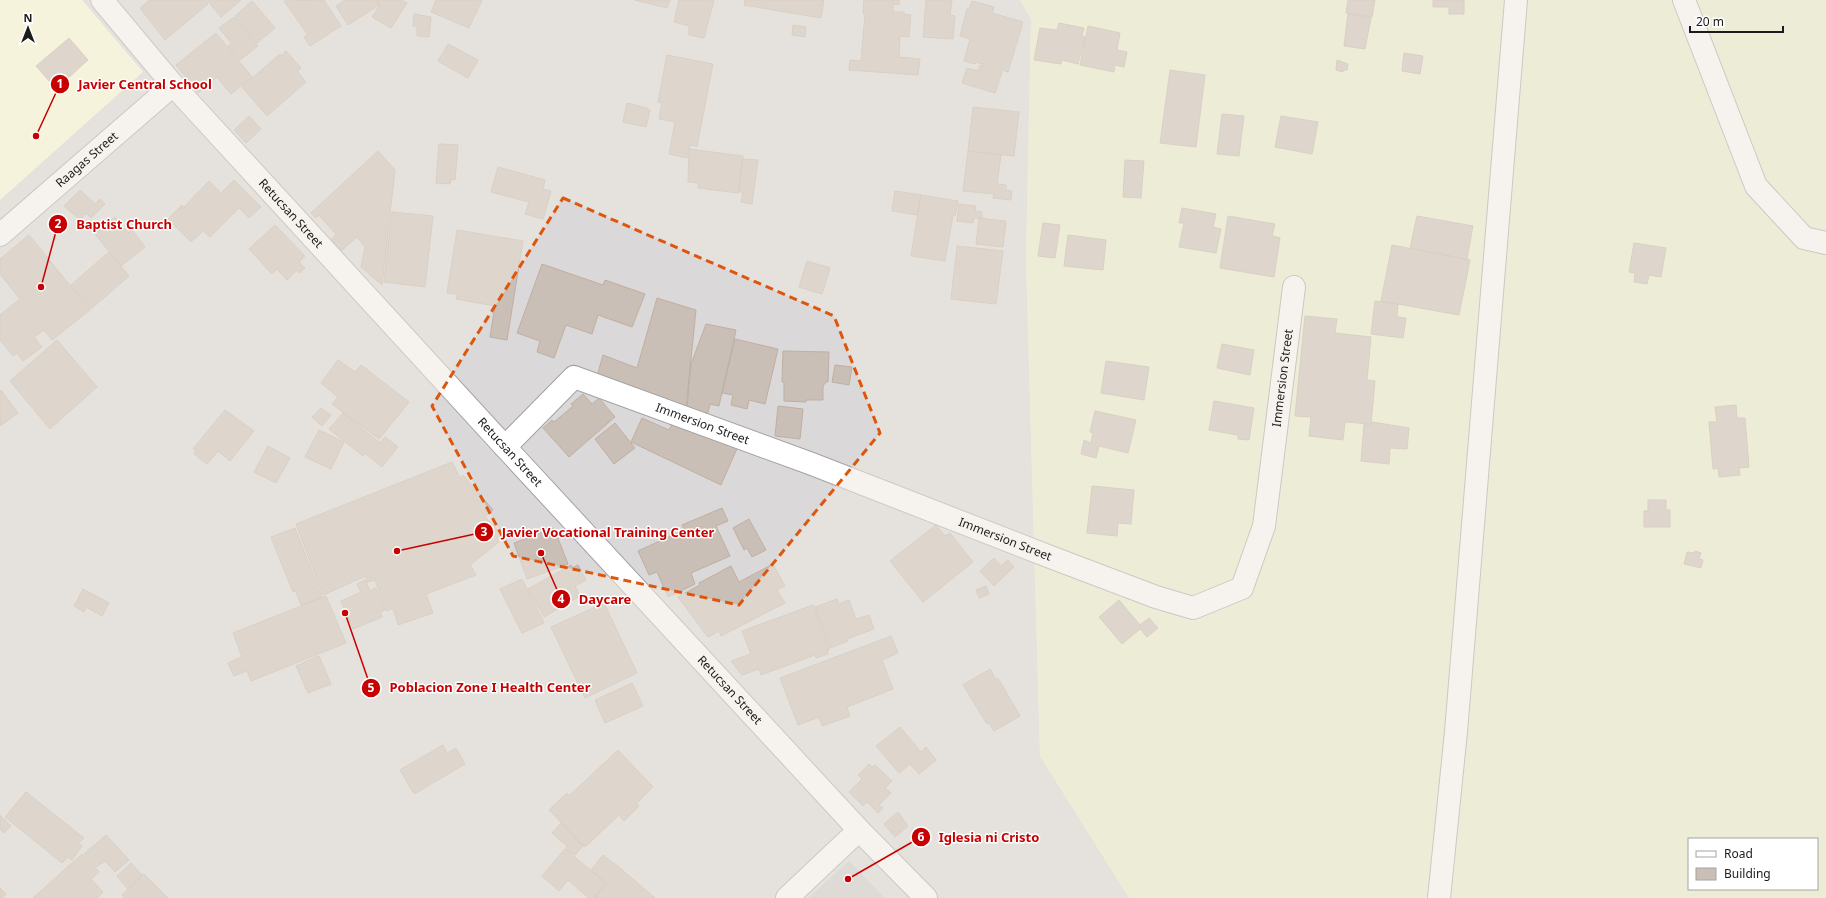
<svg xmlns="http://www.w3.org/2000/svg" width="1826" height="898" font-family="'Noto Sans',sans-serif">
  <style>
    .residential { fill: #dad8d8 }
    .education { fill: #ffffd8 }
    .religious { fill: #c9c9c9 }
    .farmland { fill: #ecefc9; fill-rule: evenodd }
    .building { fill: #cabfb6; stroke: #c0afa1 }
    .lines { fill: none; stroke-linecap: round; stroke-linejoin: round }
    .street-casing { stroke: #a2a2a2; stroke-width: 24 }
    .street { stroke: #fff; stroke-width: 22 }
    .marked { fill: none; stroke: #de560d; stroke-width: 3; stroke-dasharray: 8 5; stroke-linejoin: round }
    .labels { text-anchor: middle; stroke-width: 3; stroke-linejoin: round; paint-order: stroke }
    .street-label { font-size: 12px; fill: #1b1b1b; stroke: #fff }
    .leader { fill: none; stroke: #c70001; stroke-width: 1.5 }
    .callout-dot { fill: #c70001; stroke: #fff; stroke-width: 1.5 }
    .mark-label { font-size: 12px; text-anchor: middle; font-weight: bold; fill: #fff }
    .callout-label { font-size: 13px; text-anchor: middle; font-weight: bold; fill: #c70001; stroke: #fff; stroke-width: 3; stroke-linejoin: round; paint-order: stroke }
  </style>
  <rect width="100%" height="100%" fill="#eee9e0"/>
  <path class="residential" d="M0 0H1020L1031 19 1026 260 1040 756 1129 898H0Z"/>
  <path class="education" d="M0 0H82L143 72 0 200Z"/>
  <path class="religious" d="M849 861 885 898H808Z"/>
  <path class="farmland" d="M1020 0H1826V898H1129L1040 756 1026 260 1031 19ZM1689 839H1817V889H1689Z"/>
  <path class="building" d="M150 0H205L208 4 165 40 140 8Z
    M207 0H241L221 17Z
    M324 0 341 26 310 46 304 37 308 35 284 1Z
    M345 0H376L379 5 348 25 336 6Z
    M377 0H401L407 3 391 28 372 17 380 5Z
    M436 0H482L469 28 431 12Z
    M634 0H670L667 8Z
    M679 0H714L704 38 689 35V26L674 22Z
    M745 0H824L821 18 744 5Z
    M864 0H899V5L893 4V12H904V14L911 15 909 37 900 36 899 57 920 59 918 75 849 70 850 60 861 61 865 14H863Z
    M926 0H952L950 15 955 16 953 39 923 37Z
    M1348 0H1375L1372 17 1346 13Z
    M1433 0H1464V14H1449V7H1433Z
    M252 1 275 28 257 43 235 16Z
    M972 1 994 7 992 13 1023 22 1008 72 976 62 975 64 964 61 970 39 960 36 967 9H969Z
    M414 14 431 17 429 37 417 36V26H413Z
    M1348 14 1371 18 1365 49 1344 46Z
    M234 17 258 46 240 60 228 46 232 44 219 28Z
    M1059 23 1084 28 1082 36 1085 37 1078 64 1062 60 1061 64 1034 60 1040 28 1057 30Z
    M793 25 806 27 805 37 792 35Z
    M1088 26 1120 33 1117 50 1127 52 1124 67 1115 65 1114 72 1080 65Z
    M216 33 252 77 231 94 217 77 198 93 176 65Z
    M69 38 88 60 56 89 36 66Z
    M448 44 478 60 468 78 438 61Z
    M286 51 301 68 297 71 306 82 267 116 242 87 280 54 281 56Z
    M1404 53 1423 56 1420 74 1402 71Z
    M667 55 713 64 697 146 690 145 687 158 669 154 675 122 659 119 662 103 658 102Z
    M1337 60 1348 64 1347 70H1343V72L1336 70Z
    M980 65 1002 72 995 93 962 83 967 68 978 71Z
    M1170 70 1205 75 1196 147 1160 143Z
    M627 103 647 108V109L650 110 646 127 623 122Z
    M973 107 1019 112 1014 156 968 151Z
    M1222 114 1244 116 1239 156 1217 154Z
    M249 116 261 129 246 143 234 130Z
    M1281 116 1318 122 1312 154 1275 147Z
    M439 144 458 145 455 180 451 179 450 184 436 183Z
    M689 149 743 156 738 193 698 188 699 183 688 182Z
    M378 151 395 170 382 285 361 267 365 247 357 237 341 251 331 240 336 234 319 215 316 218 311 213Z
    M968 151 1001 155 997 184 1006 185V190L1012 191 1011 200 993 198 994 194 963 191Z
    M743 159 758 160 752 204 741 202 743 192H739Z
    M1125 160 1144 161 1141 198 1123 197Z
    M498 167 545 180 543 189 551 191 543 219 525 214 529 202 491 192Z
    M234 180 261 207 249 218 239 208 210 237 203 231 191 242 168 219 182 205 184 207 209 181 221 193Z
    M80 190 95 204 100 199 105 204 91 218 86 213 80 220 64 206Z
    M895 191 921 195 917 215 892 211Z
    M921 195 958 201 955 216 953 215 945 261 911 256Z
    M959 204 976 206 975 211 982 212V218H974L973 223 957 221Z
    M1182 208 1216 214 1213 227 1221 229 1216 253 1179 247 1184 223H1179Z
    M392 212 433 216 425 287 384 282Z
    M1228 216 1275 224 1272 236 1280 238 1274 277 1220 268Z
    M1417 216 1473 226 1467 259 1410 248Z
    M115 217 128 233 132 230 145 247 121 266 95 234Z
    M979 218 1006 221 1003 247 976 244Z
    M1043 223 1060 225 1055 258 1038 256Z
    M275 225 305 256 299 262 305 268 299 273 297 270 287 280 277 269 272 274 249 249Z
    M457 230 523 241 507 340 490 337 495 306 456 299 457 294 447 293Z
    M29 235 90 310 52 340 44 330 34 337 42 347 23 361 17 353 13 356 0 340V315L20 299 0 274V259Z
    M1068 235 1106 240 1103 270 1064 266Z
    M1634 243 1666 248 1661 277 1649 275 1647 284 1634 282 1635 273 1629 272Z
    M1392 245 1470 260 1459 315 1381 301Z
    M957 246 1003 251 996 304 951 299Z
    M109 252 129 276 91 309 71 285Z
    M807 261 830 268 822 294 799 287Z
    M542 264 603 285 605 280 645 294 632 327 598 315 592 334 566 325 554 358 537 352 540 341 517 333Z
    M657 298 696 310 686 408 597 376 603 355 637 368Z
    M1375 301 1398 304 1397 317 1406 318 1403 338 1371 334Z
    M1305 316 1337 319 1335 333 1371 337 1367 380 1375 381 1371 424 1345 422 1343 440 1309 436 1311 417 1295 416Z
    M706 324 736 330 719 406 710 404 708 413 687 409 691 364Z
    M735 339 778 349 765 404 749 400 747 409 731 405 733 395 722 393Z
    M57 340 97 387 50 429 10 381Z
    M1222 344 1254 350 1250 375 1217 368Z
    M783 351 829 352 828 382H826L823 386V400H806V402L784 401V382H782Z
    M338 360 355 372 361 365 409 402 379 439 332 404 338 397 321 383Z
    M1106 361 1149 367 1144 400 1101 393Z
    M835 365 852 367 849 385 832 382Z
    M1 390 18 413 0 426V391Z
    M583 394 592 404 599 398 615 417 569 457 543 428 552 420 554 422 573 406 571 404Z
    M1214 401 1254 408 1249 440 1238 439V435L1209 430Z
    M1736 405 1737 418H1745L1749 467 1739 468 1740 475 1719 477 1718 468 1713 469 1709 422H1717L1715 407Z
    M778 406 803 409 800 439 775 436Z
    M321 408 331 415 322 426 312 417Z
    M225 410 254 431 230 461 218 451 207 464 194 454 196 451 193 449Z
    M1095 411 1136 420 1128 453 1099 446 1096 458 1081 454 1084 440 1091 443 1093 433 1090 432Z
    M343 413 380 443 385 437 398 447 382 467 365 453 363 456 329 429Z
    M642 418 669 430 674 420 739 444 721 485 631 442Z
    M1372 422 1409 428 1407 449 1390 448 1389 464 1361 461 1364 424 1372 425Z
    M615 423 635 448 614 464 595 439Z
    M319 430 344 442 331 469 305 457Z
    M268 446 290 458 276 483 254 472Z
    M452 462 460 478 463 475 493 510 485 517 505 537 470 565 476 575 426 594 433 613 398 625 393 608 387 611 375 580 367 582 366 576 323 595 296 524Z
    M1092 486 1134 490 1131 524 1118 523 1117 536 1087 533Z
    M1648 500H1666V510H1670V527H1644V511H1648Z
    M722 508 728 521 716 526 730 556 691 573 695 584 668 597 657 572 649 575 638 551 684 530 682 525Z
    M749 519 766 550 752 557 747 548 744 550 733 528Z
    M936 525 945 536 950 533 973 562 923 602 890 561Z
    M295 528 322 597 301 605 296 591 293 592 271 537Z
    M554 528 568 564 527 579 514 543Z
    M1695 551 1701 553 1699 559 1703 560 1701 568 1684 564 1687 552 1694 553Z
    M994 558 1001 566 1008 560 1014 567 994 586 980 571Z
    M773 564 785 586 777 590 785 603 721 636 719 631 708 637 678 597 700 585 699 583 731 566 739 582Z
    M571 565 572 568 578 565 586 580 575 586 580 596 544 617 528 589Z
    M522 579 544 623 522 633 500 589Z
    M365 580 370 591 376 588 385 610 380 612 382 617 353 629 341 601 361 592 357 584Z
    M986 586 989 594 979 598 976 590Z
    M83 589 109 603 102 616 86 607 84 612 74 606Z
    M326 596 346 643 251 681 247 671 234 676 228 663 242 657 233 633Z
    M837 599 839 604 849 600 856 619 869 615 874 629 847 639 848 641 830 648 815 607Z
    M1119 600 1140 625 1149 618 1158 628 1147 637 1140 629 1122 644 1099 617Z
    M604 603 637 673 585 698 551 627Z
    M813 605 829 650H827L828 654 816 658 815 655 761 675 759 669 742 675 731 661 751 654 742 631Z
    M891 636 898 653 882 660 893 689 847 707 850 716 822 726 819 717 798 725 780 678Z
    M319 656 331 684 308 693 296 666Z
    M990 669 996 680 998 678 1020 716 994 731 989 723 987 724 963 685Z
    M632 683 643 706 605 723 595 700Z
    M900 727 921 752 926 747 936 760 919 774 910 764 899 773 876 746Z
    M443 745 447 753 456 748 465 764 414 794 400 770Z
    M618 750 653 787 636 804 639 806 624 821 619 815 585 847 549 810 567 793 569 796Z
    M869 764 872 767 875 765 892 781 885 788 891 793 879 805 883 808 878 813 867 802 863 806 849 792 862 779 858 775Z
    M26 792 84 838 79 843 82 846 72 860 68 857 62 863 5 817Z
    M898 812 908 826 895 837 884 824Z
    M0 815 11 826 4 833 0 829Z
    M561 823 583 846 575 855 566 849 567 846 552 833Z
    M106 835 129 860 115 872 105 861 96 867 84 854Z
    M565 849 606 883 595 896 597 898H589L568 880 559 891 542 876Z
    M82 854 99 872 91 879 103 892 97 898H33Z
    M603 855 619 867 606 882 591 870Z
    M131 863 142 875 128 889 117 876Z
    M620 868 655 898H598L596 896Z
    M144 874 168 898H125L122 895Z
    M0 888 6 894 2 898H0Z"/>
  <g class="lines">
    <g class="street-casing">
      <g id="street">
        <path id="s1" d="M102 0 173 85 505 447 859 830 926 898"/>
        <path d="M1684 0 1756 186 1804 238 1826 243"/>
        <path id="s2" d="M0 235 173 85"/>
        <path id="s3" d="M505 447 574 377 812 464 1053 558 1156 597 1193 608 1242 588 1264 526 1294 287"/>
        <path d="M787 898 859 830"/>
        <path d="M1439 898 1456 732 1516 0"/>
      </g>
    </g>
    <use href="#street" class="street"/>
  </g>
  <path d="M0 0H1826V898H0ZM563 198 834 316 880 433 739 605 513 556 432 406Z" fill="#eee9e0" fill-opacity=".55" fill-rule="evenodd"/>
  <path class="marked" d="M563 198 834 316 880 433 739 605 513 556 432 406Z"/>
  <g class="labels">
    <g class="street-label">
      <text dy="4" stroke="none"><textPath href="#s2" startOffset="115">Raagas Street</textPath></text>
      <text dy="4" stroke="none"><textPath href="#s1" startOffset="285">Retucsan Street</textPath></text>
      <text dy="4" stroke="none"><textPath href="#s3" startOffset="1027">Immersion Street</textPath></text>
      <text dy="4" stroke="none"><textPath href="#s3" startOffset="235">Immersion Street</textPath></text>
      <text dy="4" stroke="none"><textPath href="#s1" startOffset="609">Retucsan Street</textPath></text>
      <text dy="4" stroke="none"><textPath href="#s3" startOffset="559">Immersion Street</textPath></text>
      <text dy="4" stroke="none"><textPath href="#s1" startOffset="933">Retucsan Street</textPath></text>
    </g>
  </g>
  <path class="leader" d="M36 136L60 84M41 287L58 224M397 551L484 532M541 553L561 599M345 613L371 688M848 879L921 837"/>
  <g class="callout-dot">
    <circle cx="36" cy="136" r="4"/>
    <circle cx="41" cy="287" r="4"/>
    <circle cx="397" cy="551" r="4"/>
    <circle cx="541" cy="553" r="4"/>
    <circle cx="345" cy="613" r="4"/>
    <circle cx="848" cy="879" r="4"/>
    <circle cx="60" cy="84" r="10"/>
    <circle cx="58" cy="224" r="10"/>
    <circle cx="484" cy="532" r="10"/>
    <circle cx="561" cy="599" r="10"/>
    <circle cx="371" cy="688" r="10"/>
    <circle cx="921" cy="837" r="10"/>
  </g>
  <g class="mark-label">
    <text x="60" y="88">1</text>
    <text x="58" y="228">2</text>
    <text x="484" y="536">3</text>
    <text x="561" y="603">4</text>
    <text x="371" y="692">5</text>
    <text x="921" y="841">6</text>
  </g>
  <g class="callout-label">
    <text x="145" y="89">Javier Central School</text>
    <text x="124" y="229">Baptist Church</text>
    <text x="608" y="537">Javier Vocational Training Center</text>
    <text x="605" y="604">Daycare</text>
    <text x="490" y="692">Poblacion Zone I Health Center</text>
    <text x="989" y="842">Iglesia ni Cristo</text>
  </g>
  <rect x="1688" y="838" width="130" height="52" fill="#ffffff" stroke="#a4a4a4"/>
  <rect x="1696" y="851" width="20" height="6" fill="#ffffff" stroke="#a4a4a4"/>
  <text x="1724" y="858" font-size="12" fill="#1b1b1b">Road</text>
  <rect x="1696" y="868" width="20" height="12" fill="#cabfb6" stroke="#a4a4a4"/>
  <text x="1724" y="878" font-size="12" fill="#1b1b1b">Building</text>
  <g transform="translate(28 28)" stroke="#ffffff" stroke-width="3" paint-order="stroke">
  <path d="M0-3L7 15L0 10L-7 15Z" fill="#1b1b1b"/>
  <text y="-6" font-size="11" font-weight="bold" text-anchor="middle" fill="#1b1b1b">N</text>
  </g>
  <path d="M1690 26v6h93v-6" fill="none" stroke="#1b1b1b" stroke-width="2"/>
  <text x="1696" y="26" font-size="12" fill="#1b1b1b" stroke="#ffffff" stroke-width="3" paint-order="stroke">20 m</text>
</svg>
